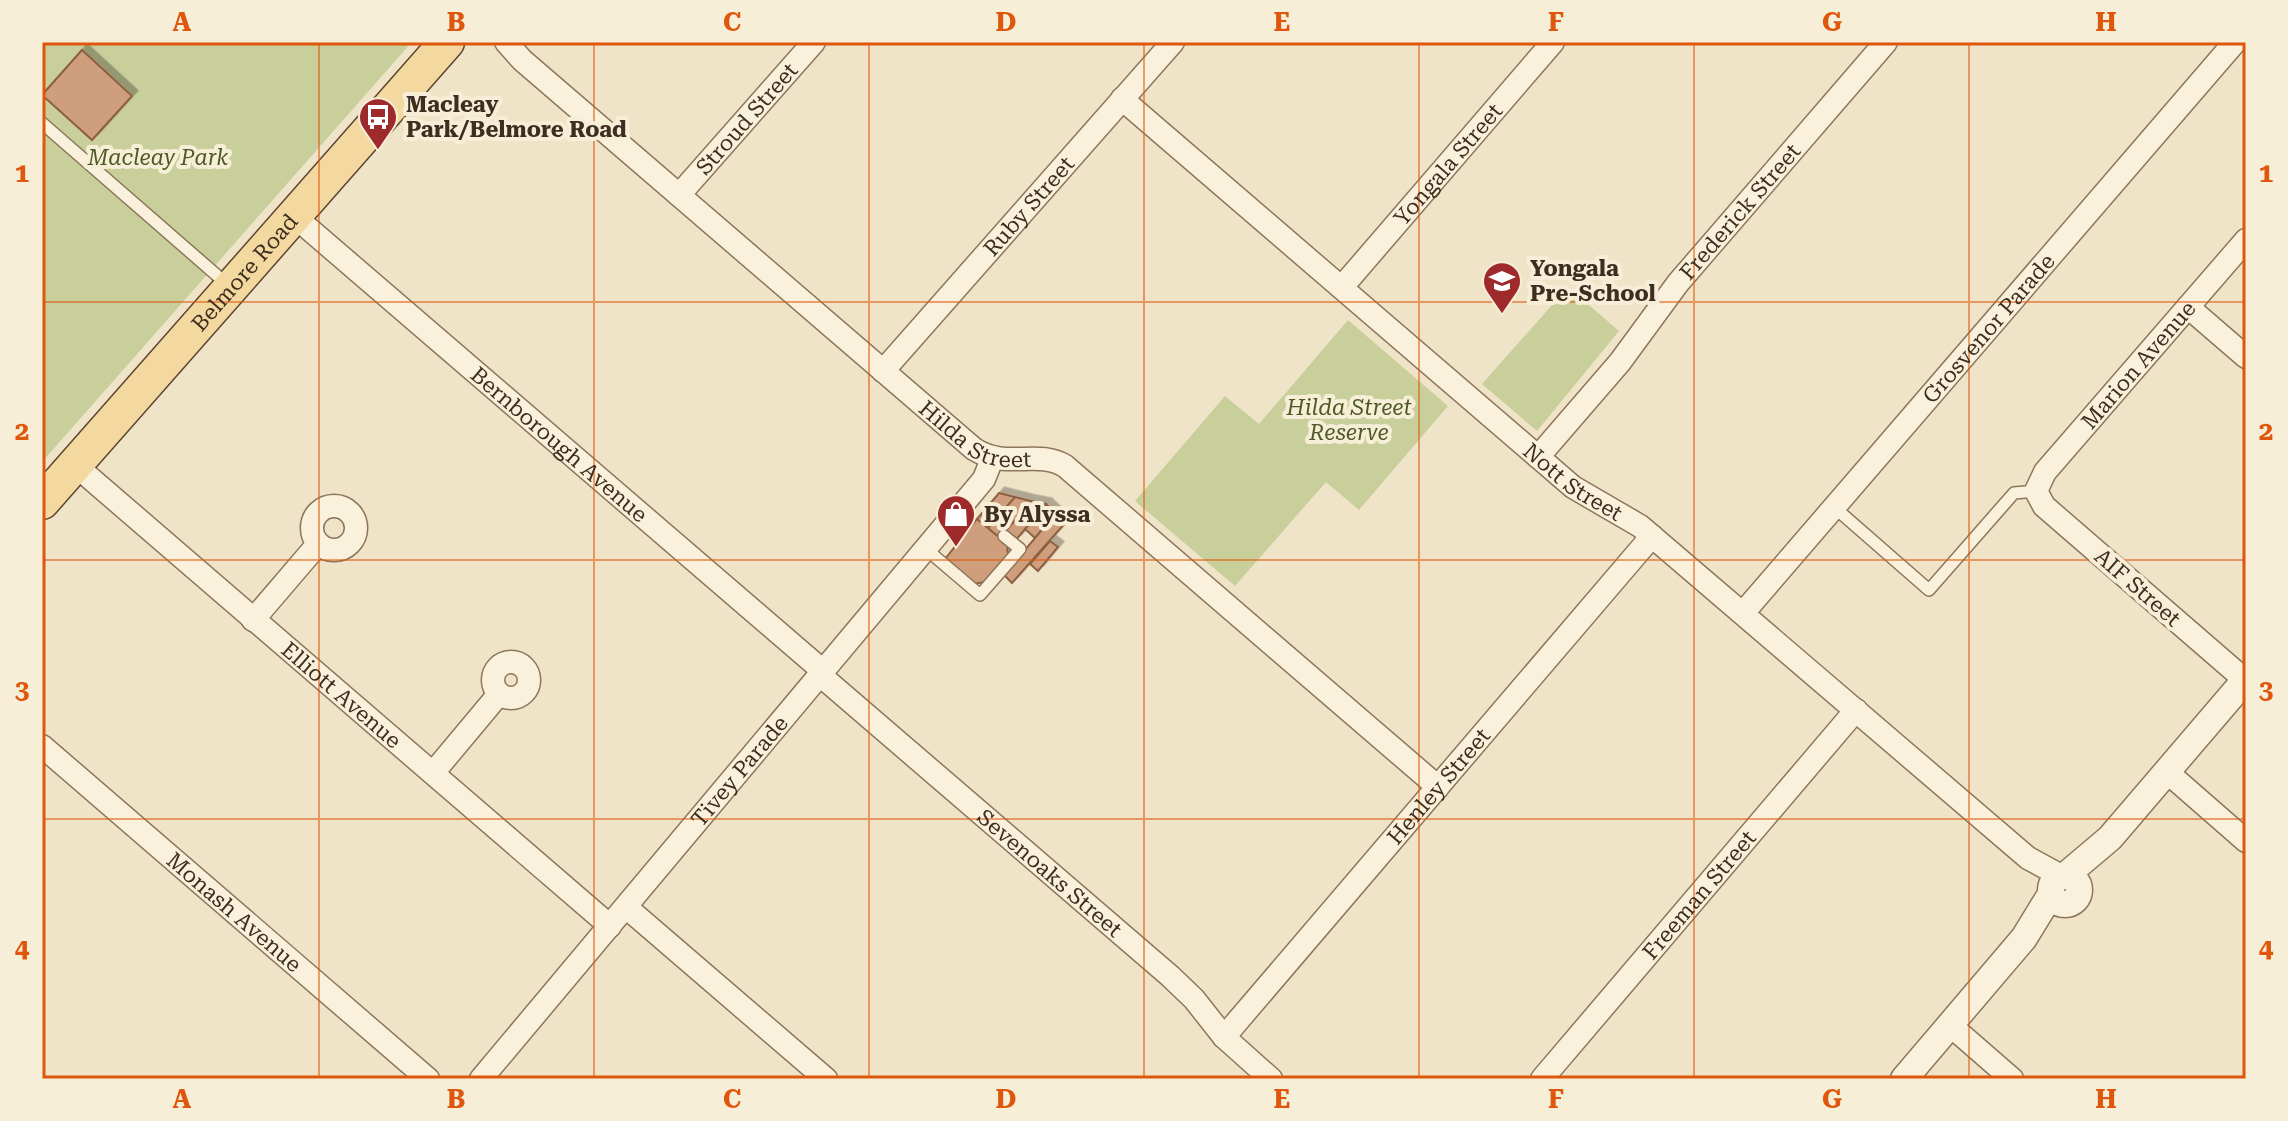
<svg xmlns="http://www.w3.org/2000/svg" width="2288" height="1121" font-family="'Roboto Serif',serif">
  <style>
    .green { fill: #c9cf9b }
    .building { fill: #cf9f7d; stroke: #8d5f41; stroke-width: 2; filter: url(#shadow) }
    .lines { fill: none; stroke-linecap: round; stroke-linejoin: round }
    .service-casing { stroke: #8d765c; stroke-width: 14 }
    .minor-casing { stroke: #8d765c; stroke-width: 25 }
    .tertiary-casing { stroke: #8d765c; stroke-width: 29 }
    .primary-casing { stroke: #5b4430; stroke-width: 37 }
    .service { stroke: #faf1dc; stroke-width: 11 }
    .minor { stroke: #faf1dc; stroke-width: 22 }
    .tertiary { stroke: #faf1dc; stroke-width: 26 }
    .primary { stroke: #f3d9a0; stroke-width: 34 }
    .grid { fill: none; stroke: #df570d; stroke-width: 2; stroke-opacity: 0.55 }
    .labels { text-anchor: middle; stroke-width: 8; stroke-linejoin: round; paint-order: stroke }
    .poi-label { font-size: 22px; font-weight: bold; fill: #3d2e20; stroke: #f7eed8; text-anchor: start }
    .street-label { font-size: 22px; fill: #3d2e20; stroke: #f7eed8 }
    .park-label { font-size: 22px; font-style: italic; fill: #4d5a26; stroke: #f7eed8 }
    .neatline { fill: none; stroke: #df570d; stroke-width: 3 }
    .grid-label { font-size: 26px; text-anchor: middle; font-weight: bold; fill: #df570d }
  </style>
  <defs>
    <filter id="shadow"><feDropShadow dx="5.5" dy="-5.5" stdDeviation="0" flood-color="#0004"/></filter>
  </defs>
  <rect width="100%" height="100%" fill="#f0e4c8"/>
  <path class="green" d="M42 42H412L42 462Z
    M1568 287 1619 331 1537 431 1482 384Z
    M1348 320 1448 406 1359 510 1326 482 1235 586 1135 501 1225 396 1259 424Z"/>
  <path class="building" d="M82 50 132 96 92 140 42 95Z
    M999 493 1015 497 988 528 977 519Z
    M1015 497 1031 501 1000 538 988 528Z
    M1031 501 1046 504 1016 540 1005 532Z
    M1046 504 1056 513 1035 538 1025 529Z
    M1056 513 1067 521 1012 583 1004 575Z
    M977 519 1007 544 1008 555 984 582 974 584 945 559Z
    M1050 541 1058 547 1038 571 1030 564Z"/>
  <g class="lines">
    <g class="service-casing">
      <path id="service" d="M42 123 228 285
        M1834 507 1929 590 2014 493 2036 491
        M926 549 980 595 1020 549 1004 536"/>
    </g>
    <g class="minor-casing">
      <g id="minor">
        <path id="s1" d="M506 42 522 60 974 449C1007 470 1037 449 1065 466L1438 787"/>
        <path id="s2" d="M1122 99 1573 487 1640 526 2028 858 2061 876"/>
        <path id="s3" d="M679 195 814 42"/>
        <path id="s4" d="M294 216 816 665 827 681 1170 976 1194 999 1224 1037 1271 1079"/>
        <path id="s5" d="M1342 287 1553 42"/>
        <path d="M2188 307 2246 357"/>
        <path id="s6" d="M883 371 1173 42"/>
        <path id="s7" d="M1538 457 1620 362 1678 283 1886 42"/>
        <path id="s8" d="M75 465 610 926"/>
        <circle cx="334" cy="528" r="22"/>
        <path id="s9" d="M1743 613 2235 42"/>
        <path d="M253 620 318 544"/>
        <circle cx="511" cy="680" r="18"/>
        <path id="s10" d="M2245 680 2044 506 2036 491 2045 472 2246 240"/>
        <path id="s11" d="M42 746 428 1079"/>
        <path d="M2167 772 2246 841"/>
        <path d="M433 773 499 694"/>
        <path d="M626 907 826 1079"/>
        <path d="M1950 1025 2012 1079"/>
        <path id="s12" d="M1224 1037 1652 536"/>
        <path id="s13" d="M481 1079 984 479 992 459"/>
        <path id="s14" d="M1542 1079 1856 710"/>
      </g>
    </g>
    <g class="tertiary-casing">
      <path id="tertiary" d="M2065 876 2110 838 2246 679
        M2051 890a14 14 0 1 1 28 0a14 14 0 1 1-28 0Z
        M1904 1079 2024 938 2051 894"/>
    </g>
    <g class="primary-casing">
      <g id="primary">
        <path id="s15" d="M42 502 447 42"/>
      </g>
    </g>
    <use href="#service" class="service"/>
    <use href="#minor" class="minor"/>
    <use href="#tertiary" class="tertiary"/>
    <use href="#primary" class="primary"/>
  </g>
  <path class="grid" d="M319 42V1079M594 42V1079M869 42V1079M1144 42V1079M1419 42V1079M1694 42V1079M1969 42V1079M42 302H2246M42 560H2246M42 819H2246"/>
  <defs>
    <g id="bus-pin" transform="scale(2)"><path d="M0 17L-7.5 6A9.5 9.5 0 1 1 7.5 6Z" fill="#9e2a2b" stroke="#f7eed8"/><path d="M-5-6H5V4H4V6H2V4H-2V6H-4V4H-5ZM-3.5-4V0h7V-4ZM-3.5 1.2v1.5H-2V1.2ZM2 1.2v1.5H3.5V1.2Z" fill="#fff"/></g>
    <g id="school-pin" transform="scale(2)"><path d="M0 17L-7.5 6A9.5 9.5 0 1 1 7.5 6Z" fill="#9e2a2b" stroke="#f7eed8"/><path d="M0-5L7-2L0 1L-7-2ZM-4 1L0 2.5L4 1V4Q0 6-4 4Z" fill="#fff"/></g>
    <g id="shop-pin" transform="scale(2)"><path d="M0 17L-7.5 6A9.5 9.5 0 1 1 7.5 6Z" fill="#9e2a2b" stroke="#f7eed8"/><path d="M-5-2.5h2.3a2.7 3.5 0 0 1 5.4 0H5L5.5 6h-11ZM-1.5-2.5h3a1.5 2.3 0 0 0-3 0Z" fill="#fff"/></g>
  </defs>
  <g fill-rule="evenodd">
    <use href="#bus-pin" x="378" y="117"/>
    <use href="#school-pin" x="1502" y="281"/>
    <use href="#shop-pin" x="956" y="514"/>
  </g>
  <g class="labels">
    <g class="poi-label">
      <text x="406" y="112">Macleay<tspan x="406" dy="25">Park/Belmore Road</tspan></text>
      <text x="1530" y="276">Yongala<tspan x="1530" dy="25">Pre-School</tspan></text>
      <text x="984" y="522">By Alyssa</text>
    </g>
    <g class="street-label">
      <text dy="8" stroke="none"><textPath href="#s3" startOffset="102">Stroud Street</textPath></text>
      <text dy="8" stroke="none"><textPath href="#s5" startOffset="162">Yongala Street</textPath></text>
      <text dy="8" stroke="none"><textPath href="#s6" startOffset="220">Ruby Street</textPath></text>
      <text dy="8" stroke="none"><textPath href="#s7" startOffset="318">Frederick Street</textPath></text>
      <text dy="8" stroke="none"><textPath href="#s15" startOffset="306">Belmore Road</textPath></text>
      <text dy="8" stroke="none"><textPath href="#s9" startOffset="376">Grosvenor Parade</textPath></text>
      <text dy="8" stroke="none"><textPath href="#s10" startOffset="446">Marion Avenue</textPath></text>
      <text dy="8" stroke="none"><textPath href="#s1" startOffset="616">Hilda Street</textPath></text>
      <text dy="8" stroke="none"><textPath href="#s4" startOffset="350">Bernborough Avenue</textPath></text>
      <text dy="8" stroke="none"><textPath href="#s2" startOffset="592">Nott Street</textPath></text>
      <text transform="translate(2138 587) rotate(41)" y="8">AIF Street</text>
      <text dy="8" stroke="none"><textPath href="#s8" startOffset="352">Elliott Avenue</textPath></text>
      <text dy="8" stroke="none"><textPath href="#s13" startOffset="402">Tivey Parade</textPath></text>
      <text dy="8" stroke="none"><textPath href="#s12" startOffset="330">Henley Street</textPath></text>
      <text dy="8" stroke="none"><textPath href="#s4" startOffset="1002">Sevenoaks Street</textPath></text>
      <text dy="8" stroke="none"><textPath href="#s14" startOffset="242">Freeman Street</textPath></text>
      <text dy="8" stroke="none"><textPath href="#s11" startOffset="254">Monash Avenue</textPath></text>
    </g>
    <g class="park-label">
      <text x="158" y="165">Macleay Park</text>
      <text x="1349" y="415">Hilda Street<tspan x="1349" dy="25">Reserve</tspan></text>
    </g>
  </g>
  <rect width="2288" height="1121" fill="none" stroke="#f7eed8" stroke-width="88"/>
  <rect x="44" y="44" width="2200" height="1033" class="neatline"/>
  <g class="grid-label">
    <text x="182" y="31">A</text>
    <text x="456" y="31">B</text>
    <text x="732" y="31">C</text>
    <text x="1006" y="31">D</text>
    <text x="1282" y="31">E</text>
    <text x="1556" y="31">F</text>
    <text x="1832" y="31">G</text>
    <text x="2106" y="31">H</text>
    <text x="22" y="182">1</text>
    <text x="2266" y="182">1</text>
    <text x="22" y="440">2</text>
    <text x="2266" y="440">2</text>
    <text x="22" y="699">3</text>
    <text x="2266" y="699">3</text>
    <text x="22" y="957">4</text>
    <text x="2266" y="957">4</text>
    <text x="182" y="1108">A</text>
    <text x="456" y="1108">B</text>
    <text x="732" y="1108">C</text>
    <text x="1006" y="1108">D</text>
    <text x="1282" y="1108">E</text>
    <text x="1556" y="1108">F</text>
    <text x="1832" y="1108">G</text>
    <text x="2106" y="1108">H</text>
  </g>
</svg>
